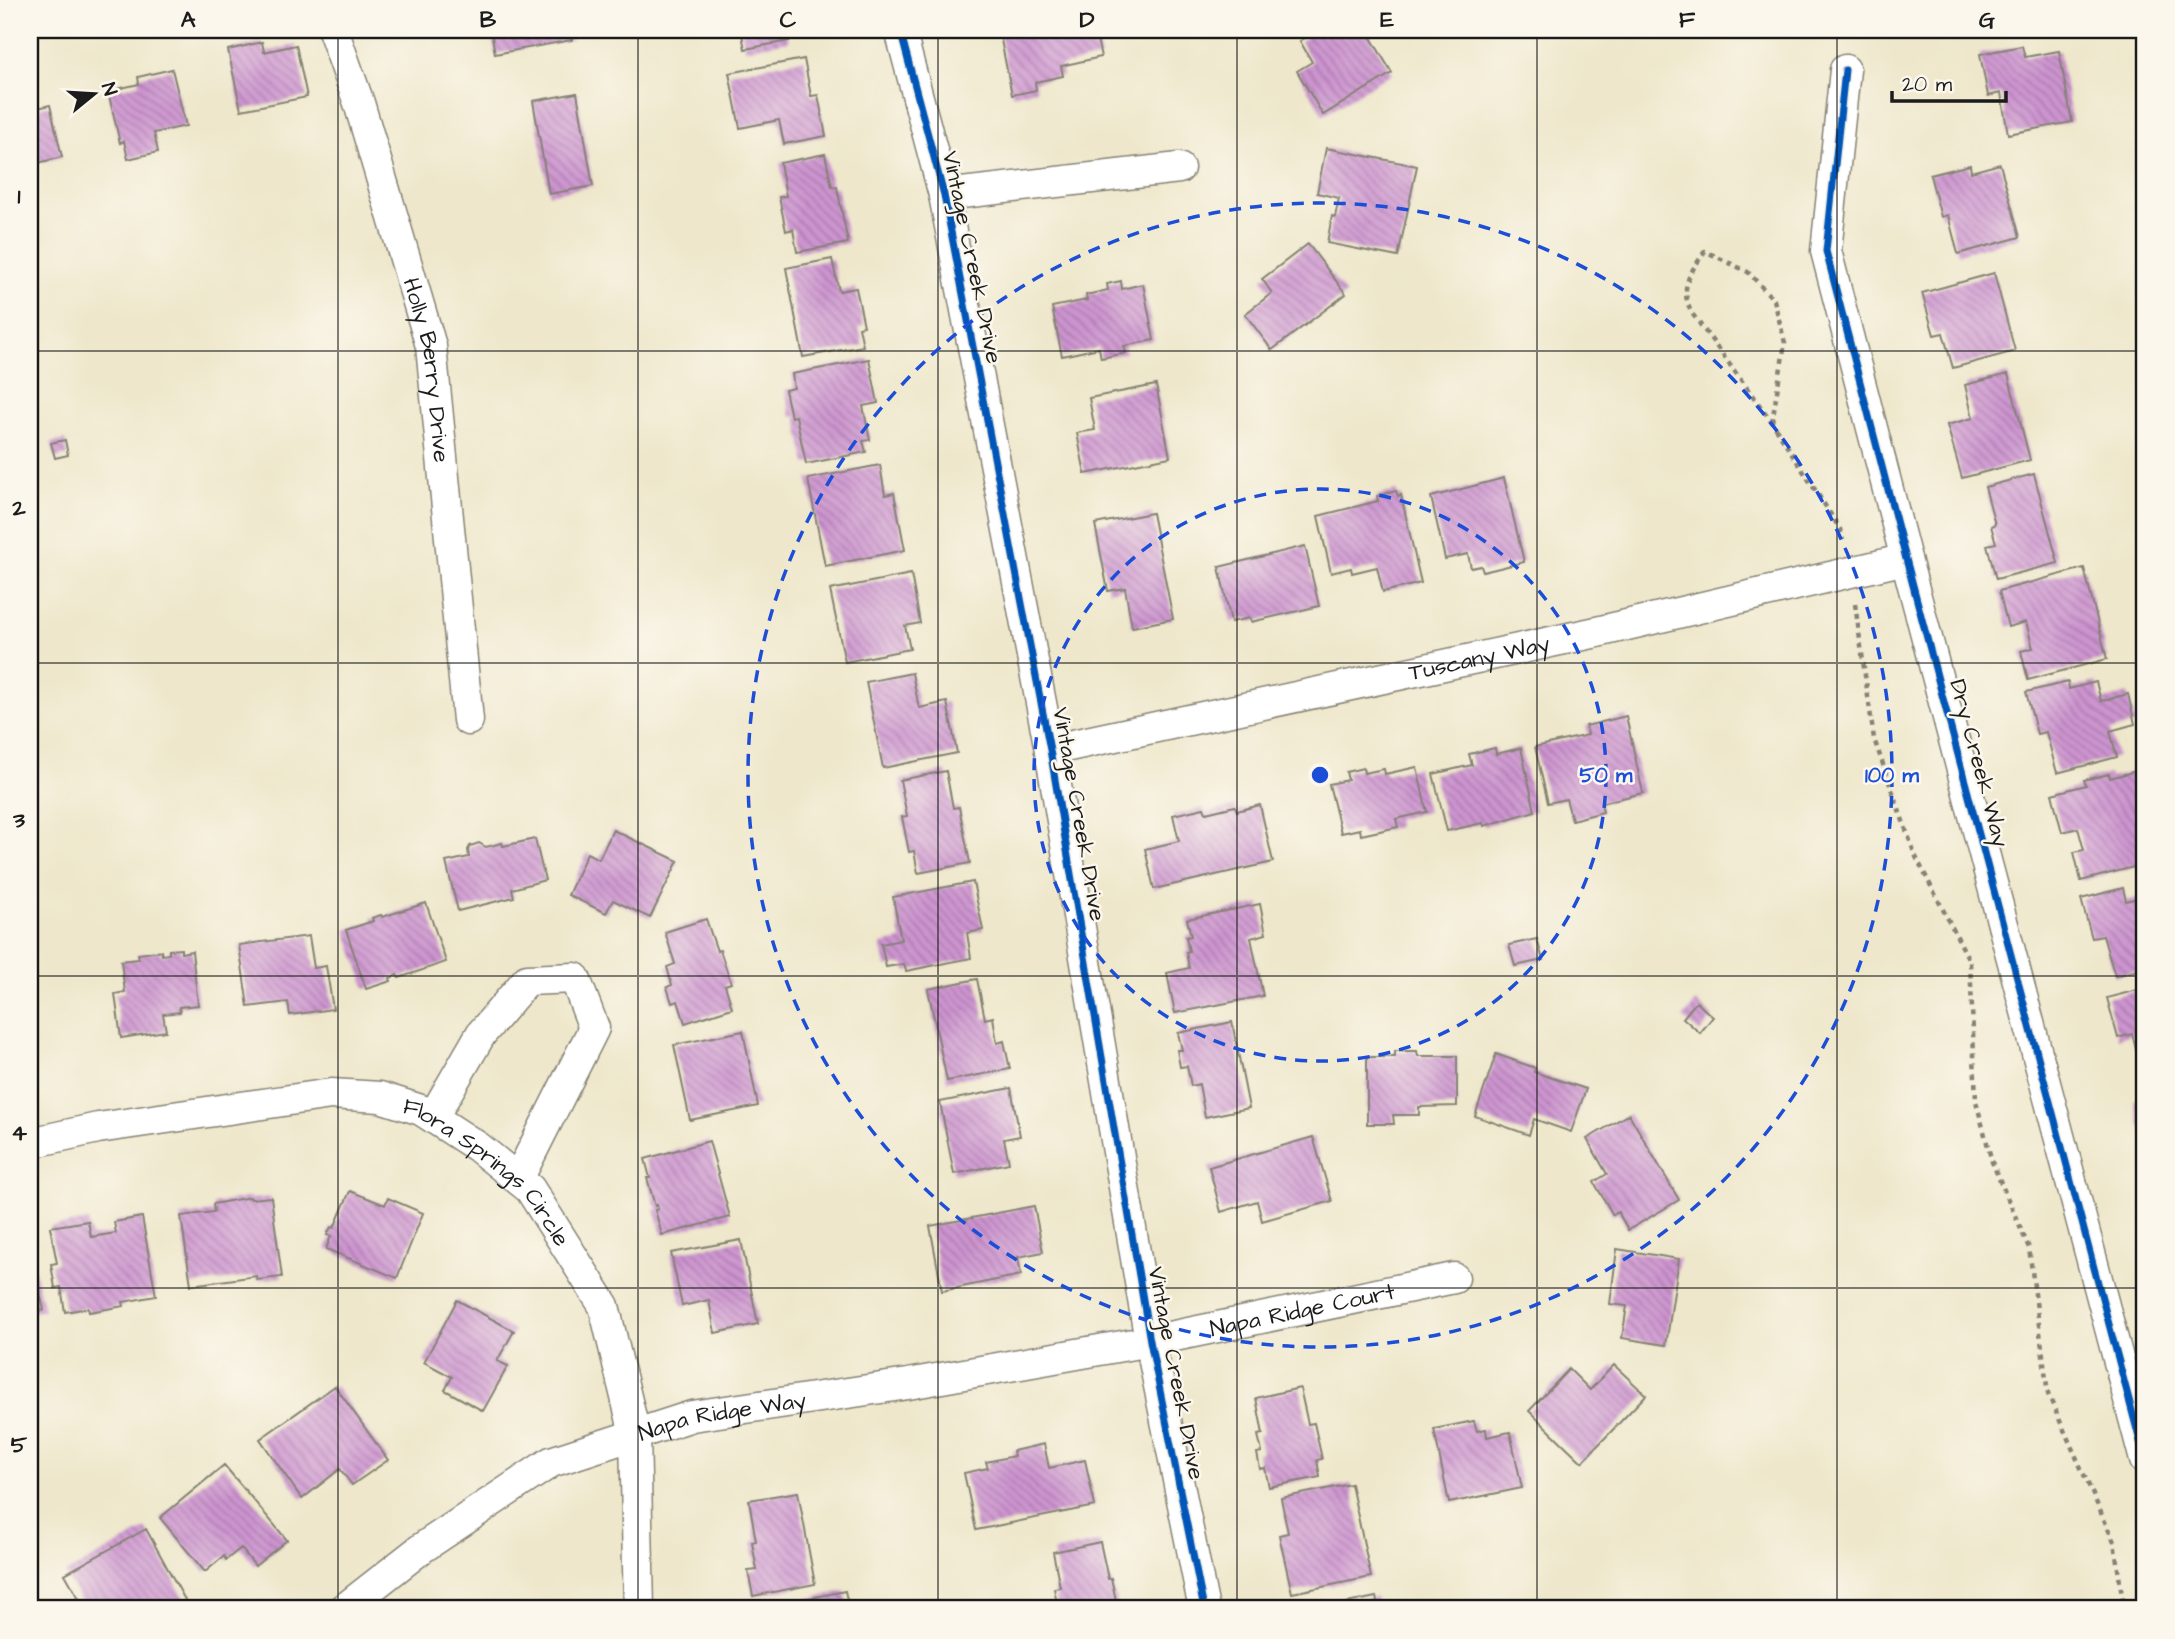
<svg xmlns="http://www.w3.org/2000/svg" width="2175" height="1639" font-family="'Architects Daughter',sans-serif">
  <style>
    .building { fill: url(#building-back-hatch) }
    .lines { fill: none; stroke-linecap: round; stroke-linejoin: round }
    .street-casing { stroke: #858274; stroke-width: 33 }
    .path { stroke: #858274; stroke-width: 4.5; stroke-dasharray: 5 5; stroke-linecap: butt }
    .street { stroke: #fff; stroke-width: 30 }
    .cycleway-casing { stroke: #fbf7ec; stroke-width: 11 }
    .cycleway { stroke: #0057b8; stroke-width: 7 }
    .grid { fill: none; stroke: #1c1c1c; stroke-width: 2; stroke-opacity: 0.55 }
    .ring { fill: none; stroke: #1d4ed8; stroke-width: 3.5; stroke-dasharray: 12 9 }
    .labels { text-anchor: middle; stroke-width: 5; stroke-linejoin: round; paint-order: stroke }
    .street-label { font-size: 23px; fill: #1c1c1c; stroke: #fbf7ec }
    .centre { fill: #1d4ed8; stroke: #fbf7ec; stroke-width: 3.5 }
    .ring-label { font-size: 21px; text-anchor: middle; font-weight: bold; fill: #1d4ed8; stroke: #fbf7ec; stroke-width: 5; stroke-linejoin: round; paint-order: stroke }
    .neatline { fill: none; stroke: #1c1c1c; stroke-width: 2.5 }
    .grid-label { font-size: 23px; text-anchor: middle; font-weight: bold; fill: #1c1c1c }
  </style>
  <defs>
    <pattern id="building-back-hatch" width="6" height="6" patternUnits="userSpaceOnUse" patternTransform="scale(1.75)"><rect width="6" height="6" fill="#cd94d0"/><path d="M-1 5l2 2M0 0l6 6M5-1l2 2" fill="none" stroke="#a678a8"/></pattern>
  </defs>
  <rect width="100%" height="100%" fill="#fbf7ec"/>
  <filter id="ink" filterUnits="userSpaceOnUse"><feTurbulence type="fractalNoise" baseFrequency=".0143" numOctaves="2"/><feDisplacementMap in="SourceGraphic" scale="14" xChannelSelector="R" yChannelSelector="G"/><feConvolveMatrix kernelMatrix="1 2 1 2 8 2 1 2 1" color-interpolation-filters="sRGB"/></filter>
  <filter id="wash" filterUnits="userSpaceOnUse"><feTurbulence type="fractalNoise" baseFrequency=".00686" numOctaves="4" result="noise"/><feDisplacementMap in="SourceGraphic" scale="28" xChannelSelector="R" yChannelSelector="G"/><feGaussianBlur stdDeviation="1.57" result="paint"/><feColorMatrix in="noise" values="0 0 0 0 0 0 0 0 0 0 0 0 0 0 0 0 0 1.4 0 .05"/><feComposite in="paint" operator="in"/></filter>
  <g filter="url(#wash)">
    <rect width="100%" height="100%" fill="#eee7cb"/>
    <g id="blocks">
      <path class="building" d="M491 30H571L572 40 495 54Z
        M741 30H787L789 41 745 49Z
        M999 30H1095L1101 57 1061 66 1063 76 1035 82 1036 90 1012 95Z
        M1318 30H1373L1375 33 1370 36 1392 73 1323 115 1297 71 1312 62 1300 41Z
        M262 42 264 52 296 45 307 97 241 110 228 50Z
        M2022 46 2025 57 2059 51 2072 122 2008 134 2001 93 1988 96 1980 54Z
        M804 59 811 96 818 95 826 136 784 144 779 120 740 128 729 73Z
        M172 69 186 126 154 133 158 152 128 159 124 141 120 143 108 91 139 84 138 77Z
        M577 93 593 186 549 194 533 101Z
        M50 105 62 157 30 165V110Z
        M1326 148 1417 166 1398 257 1327 243 1332 216 1335 217 1339 198 1317 193Z
        M825 154 832 187H837L848 243 797 252 793 229 786 231 779 197 786 196 780 163Z
        M2000 164 2020 237 1958 254 1948 215 1941 217 1930 175 1970 165 1971 172Z
        M1308 244 1346 294 1272 350 1245 314 1272 293 1262 279Z
        M832 259 839 291 856 288 864 326 859 327 863 346 803 357 786 268Z
        M1994 273 2015 351 1953 368 1943 333 1934 335 1922 293Z
        M1121 281 1122 289 1143 284 1154 340 1124 346 1126 353 1101 358 1099 348 1062 356 1052 307 1087 300 1086 295 1108 290 1107 284Z
        M869 359 878 403 863 406 870 440 863 441 866 452 806 464 796 416 791 417 785 390 794 388 792 374Z
        M2008 374 2030 460 1962 478 1947 425 1973 418 1965 385Z
        M1156 385 1170 457 1085 474 1077 433 1095 430 1089 398Z
        M65 440 68 455 55 458 51 443Z
        M880 465 885 495 894 493 905 550 825 566 808 479Z
        M2034 474 2058 563 1996 579 1987 545 1996 543 1991 526 1995 524 1985 487Z
        M1504 478 1524 562 1483 572 1481 566 1471 568 1468 554 1445 559 1431 497Z
        M1396 491 1398 496 1401 495 1421 583 1383 592 1377 567 1352 573 1351 568 1331 573 1318 516 1378 501 1377 496Z
        M1152 513 1173 619 1132 627 1125 588 1108 591 1095 524Z
        M1305 546 1319 606 1251 622 1250 618 1231 622 1219 567Z
        M2084 568 2107 659 2028 680 2021 651 2033 648 2026 622 2008 627 1999 591Z
        M911 574 920 623 905 626 910 649 845 662 830 590Z
        M912 673 919 708 947 702 957 753 883 768 866 682Z
        M2068 682 2069 689 2096 682 2101 701 2128 694 2135 724 2110 731 2117 757 2057 773 2046 732 2037 734 2026 692Z
        M1626 716 1643 793 1601 803 1603 812 1572 820 1566 799 1548 803 1535 747 1588 735 1586 726Z
        M1495 748 1496 754 1521 748 1535 811 1484 826 1483 823 1447 831 1433 774 1472 765 1469 754Z
        M1417 767 1427 812 1396 819 1398 827 1361 835 1360 829 1341 833 1329 784 1348 780 1346 772 1363 768 1364 773 1384 769 1385 774Z
        M2140 770 2145 791V864L2081 881 2074 852 2084 850 2078 828 2062 832 2052 794 2086 785 2084 780 2109 774 2110 778Z
        M946 771 953 808 959 807 970 863 918 873 914 851 909 852 902 817 907 816 900 780Z
        M1260 805 1273 862 1154 889 1145 849 1179 841 1173 815 1204 808 1206 813 1235 806 1237 811Z
        M613 830 678 861 650 918 613 900 606 913 568 895 587 853 599 859Z
        M535 839 545 880 512 889 514 897 458 911 446 862 469 857 468 850 470 846 479 843 486 847 502 843 503 846Z
        M973 882 983 930 967 933 971 958 906 971 904 964 886 967 881 944 901 940 893 897Z
        M2123 888 2126 901 2145 896V971L2139 973 2138 970 2115 976 2103 936 2092 938 2081 899Z
        M426 903 446 962 399 978 397 975 390 978 391 981 366 989 346 930 373 921 372 918 381 915 382 917Z
        M1260 904 1266 934 1251 938 1263 996 1175 1013 1167 973 1189 968 1186 952 1189 951 1186 937 1191 936 1187 919Z
        M706 919 717 951 720 950 731 983 725 985 732 1008 685 1023 678 1001 672 1003 667 987 672 985 667 967 675 964 665 932Z
        M309 936 314 968 326 966 333 1009 290 1015 288 1002 248 1007 239 945Z
        M1537 939 1543 960 1515 966 1509 945Z
        M181 949V953L192 951 198 1005 179 1007 180 1012 163 1014 166 1031 121 1038 115 994 125 992 121 961 139 959 138 954 161 951 162 955 169 954V950Z
        M977 979 985 1019 993 1017 997 1043 1004 1041 1010 1069 947 1081 928 989Z
        M2145 988V1051L2137 1053 2132 1034 2118 1038 2107 998Z
        M1696 1002 1713 1017 1700 1033 1683 1018Z
        M1232 1022 1249 1108 1205 1117 1199 1084 1191 1086 1187 1066 1180 1067 1177 1050H1182L1178 1033Z
        M743 1031 758 1106 690 1120 674 1045Z
        M1395 1051H1417L1418 1056H1457V1106L1419 1107V1115H1393L1394 1124H1367V1057H1395Z
        M1496 1054 1535 1068 1534 1072 1586 1089 1571 1132 1534 1119 1529 1135 1475 1116Z
        M1011 1088 1020 1136 1004 1139 1009 1163 954 1174 940 1102Z
        M2145 1097V1139L2144 1140 2134 1100Z
        M1629 1114 1679 1200 1628 1230 1618 1212 1613 1215 1594 1182 1607 1174 1587 1139Z
        M1313 1137 1332 1201 1262 1221 1257 1201 1221 1212 1209 1167Z
        M709 1141 730 1217 662 1235 655 1210 658 1209 657 1205 655 1206 647 1178H650L645 1159Z
        M350 1191 385 1205 388 1198 423 1213 397 1278 326 1249 331 1236 327 1235 331 1227 334 1228Z
        M250 1197 251 1199 271 1197 282 1277 257 1280 256 1276 191 1285 181 1216 214 1212 213 1204Z
        M1034 1206 1043 1252 1018 1257 1021 1275 942 1291 930 1226Z
        M142 1217 156 1296 123 1302 124 1306 89 1312 88 1308 65 1312 61 1287 55 1288 51 1264 57 1263 50 1227 88 1221 91 1237 116 1233 114 1222Z
        M741 1240 758 1324 715 1333 709 1300 682 1306 671 1253Z
        M1617 1249 1679 1259 1666 1345 1622 1338 1627 1306 1610 1304Z
        M30 1252 44 1310 30 1313Z
        M457 1300 514 1331 497 1361 508 1366 483 1411 445 1390 452 1377 424 1362Z
        M1614 1365 1646 1395 1582 1462 1529 1411 1569 1369 1590 1390Z
        M335 1386 388 1460 352 1485 340 1469 302 1499 260 1439Z
        M1300 1388 1308 1424 1314 1423 1322 1459 1317 1460 1320 1477 1269 1487 1265 1468 1260 1469 1257 1453 1262 1452 1258 1435 1263 1434 1256 1398Z
        M1474 1421 1477 1431 1486 1429 1487 1437 1510 1432 1522 1488 1449 1503 1434 1429Z
        M1044 1444 1049 1468 1085 1460 1095 1506 976 1530 964 1473 988 1468 986 1462 1014 1456 1013 1451Z
        M224 1465 287 1540 255 1566 241 1548 226 1560 224 1556 205 1572 160 1518Z
        M1351 1484 1371 1577 1292 1593 1279 1535 1288 1533 1281 1498Z
        M798 1492 815 1584 753 1596 748 1571 757 1570 752 1542 756 1541 749 1500Z
        M146 1529 190 1609H85L65 1574Z
        M1100 1542 1108 1579 1111 1578 1118 1609H1058L1054 1588 1060 1587 1053 1552Z
        M845 1591 849 1609H782L781 1604Z
        M1376 1597 1379 1609H1323V1608Z"/>
    </g>
  </g>
  <g filter="url(#ink)">
    <use href="#blocks" fill-opacity="0" stroke="#858274" stroke-width="2"/>
    <g class="lines">
      <g class="street-casing">
        <g id="street">
          <path id="s1" d="M333 30 359 103 431 346 468 720"/>
          <path d="M900 30 944 195 1050 750 1150 1341 1204 1609"/>
          <path d="M1845 70 1826 251 1906 559 2145 1460"/>
          <path d="M944 195 1179 168"/>
          <path id="s2" d="M1050 750 1597 632 1906 559"/>
          <path d="M433 1117 481 1034 527 980 575 978 594 1028 518 1179"/>
          <path id="s3" d="M30 1143 98 1128 331 1094 380 1097 421 1110 478 1147 530 1189 604 1306 635 1434 639 1609"/>
          <path id="s4" d="M344 1609 422 1548 551 1462 692 1416 908 1384 1150 1341 1454 1278"/>
        </g>
      </g>
      <path class="path" d="M1772 422 1785 343 1774 300 1748 272 1705 251C1690 274 1679 285 1691 312L1772 422 1840 529 1843 540
        M1855 604 1874 739 1915 855 1970 962 1976 1101 1992 1162 2029 1248 2048 1394 2114 1542 2124 1609"/>
      <use href="#street" class="street"/>
      <g class="cycleway-casing">
        <path id="cycleway" d="M900 30 944 195 1050 750 1150 1341 1204 1609
          M1845 70 1826 251 1906 559 2145 1460"/>
      </g>
      <use href="#cycleway" class="cycleway"/>
    </g>
  </g>
  <path class="grid" d="M338 30V1609M638 30V1609M938 30V1609M1237 30V1609M1537 30V1609M1837 30V1609M30 351H2145M30 663H2145M30 976H2145M30 1288H2145"/>
  <g class="ring">
    <circle cx="1320" cy="775" r="286"/>
    <circle cx="1320" cy="775" r="572"/>
  </g>
  <g class="labels">
    <g class="street-label">
      <text transform="translate(973 257) rotate(78)" y="8">Vintage Creek Drive</text>
      <text dy="8" stroke="none"><textPath href="#s1" startOffset="354">Holly Berry Drive</textPath></text>
      <text dy="8" stroke="none"><textPath href="#s2" startOffset="439">Tuscany Way</textPath></text>
      <text transform="translate(1980 763) rotate(75)" y="8">Dry Creek Way</text>
      <text transform="translate(1080 814) rotate(80)" y="8">Vintage Creek Drive</text>
      <text dy="8" stroke="none"><textPath href="#s3" startOffset="488">Flora Springs Circle</textPath></text>
      <text dy="8" stroke="none"><textPath href="#s4" startOffset="1022">Napa Ridge Court</textPath></text>
      <text transform="translate(1177 1373) rotate(79)" y="8">Vintage Creek Drive</text>
      <text dy="8" stroke="none"><textPath href="#s4" startOffset="432">Napa Ridge Way</textPath></text>
    </g>
  </g>
  <circle cx="1320" cy="775" r="10" class="centre"/>
  <g class="ring-label">
    <text x="1606" y="782">50 m</text>
    <text x="1892" y="782">100 m</text>
  </g>
  <rect width="2175" height="1639" fill="none" stroke="#fbf7ec" stroke-width="77"/>
  <g transform="translate(94 94) rotate(72)" stroke="#fbf7ec" stroke-width="5" paint-order="stroke">
  <path d="M0-5L12 26L0 18L-12 26Z" fill="#1c1c1c"/>
  <text y="-10" font-size="19" font-weight="bold" text-anchor="middle" fill="#1c1c1c">N</text>
  </g>
  <path d="M1892 91v10h114v-10" fill="none" stroke="#1c1c1c" stroke-width="3.5"/>
  <text x="1902" y="91" font-size="21" fill="#1c1c1c" stroke="#fbf7ec" stroke-width="5" paint-order="stroke">20 m</text>
  <rect x="38" y="38" width="2098" height="1562" class="neatline"/>
  <g class="grid-label">
    <text x="188" y="27">A</text>
    <text x="488" y="27">B</text>
    <text x="788" y="27">C</text>
    <text x="1087" y="27">D</text>
    <text x="1387" y="27">E</text>
    <text x="1687" y="27">F</text>
    <text x="1987" y="27">G</text>
    <text x="19" y="203">1</text>
    <text x="19" y="515">2</text>
    <text x="19" y="827">3</text>
    <text x="19" y="1140">4</text>
    <text x="19" y="1452">5</text>
  </g>
</svg>
